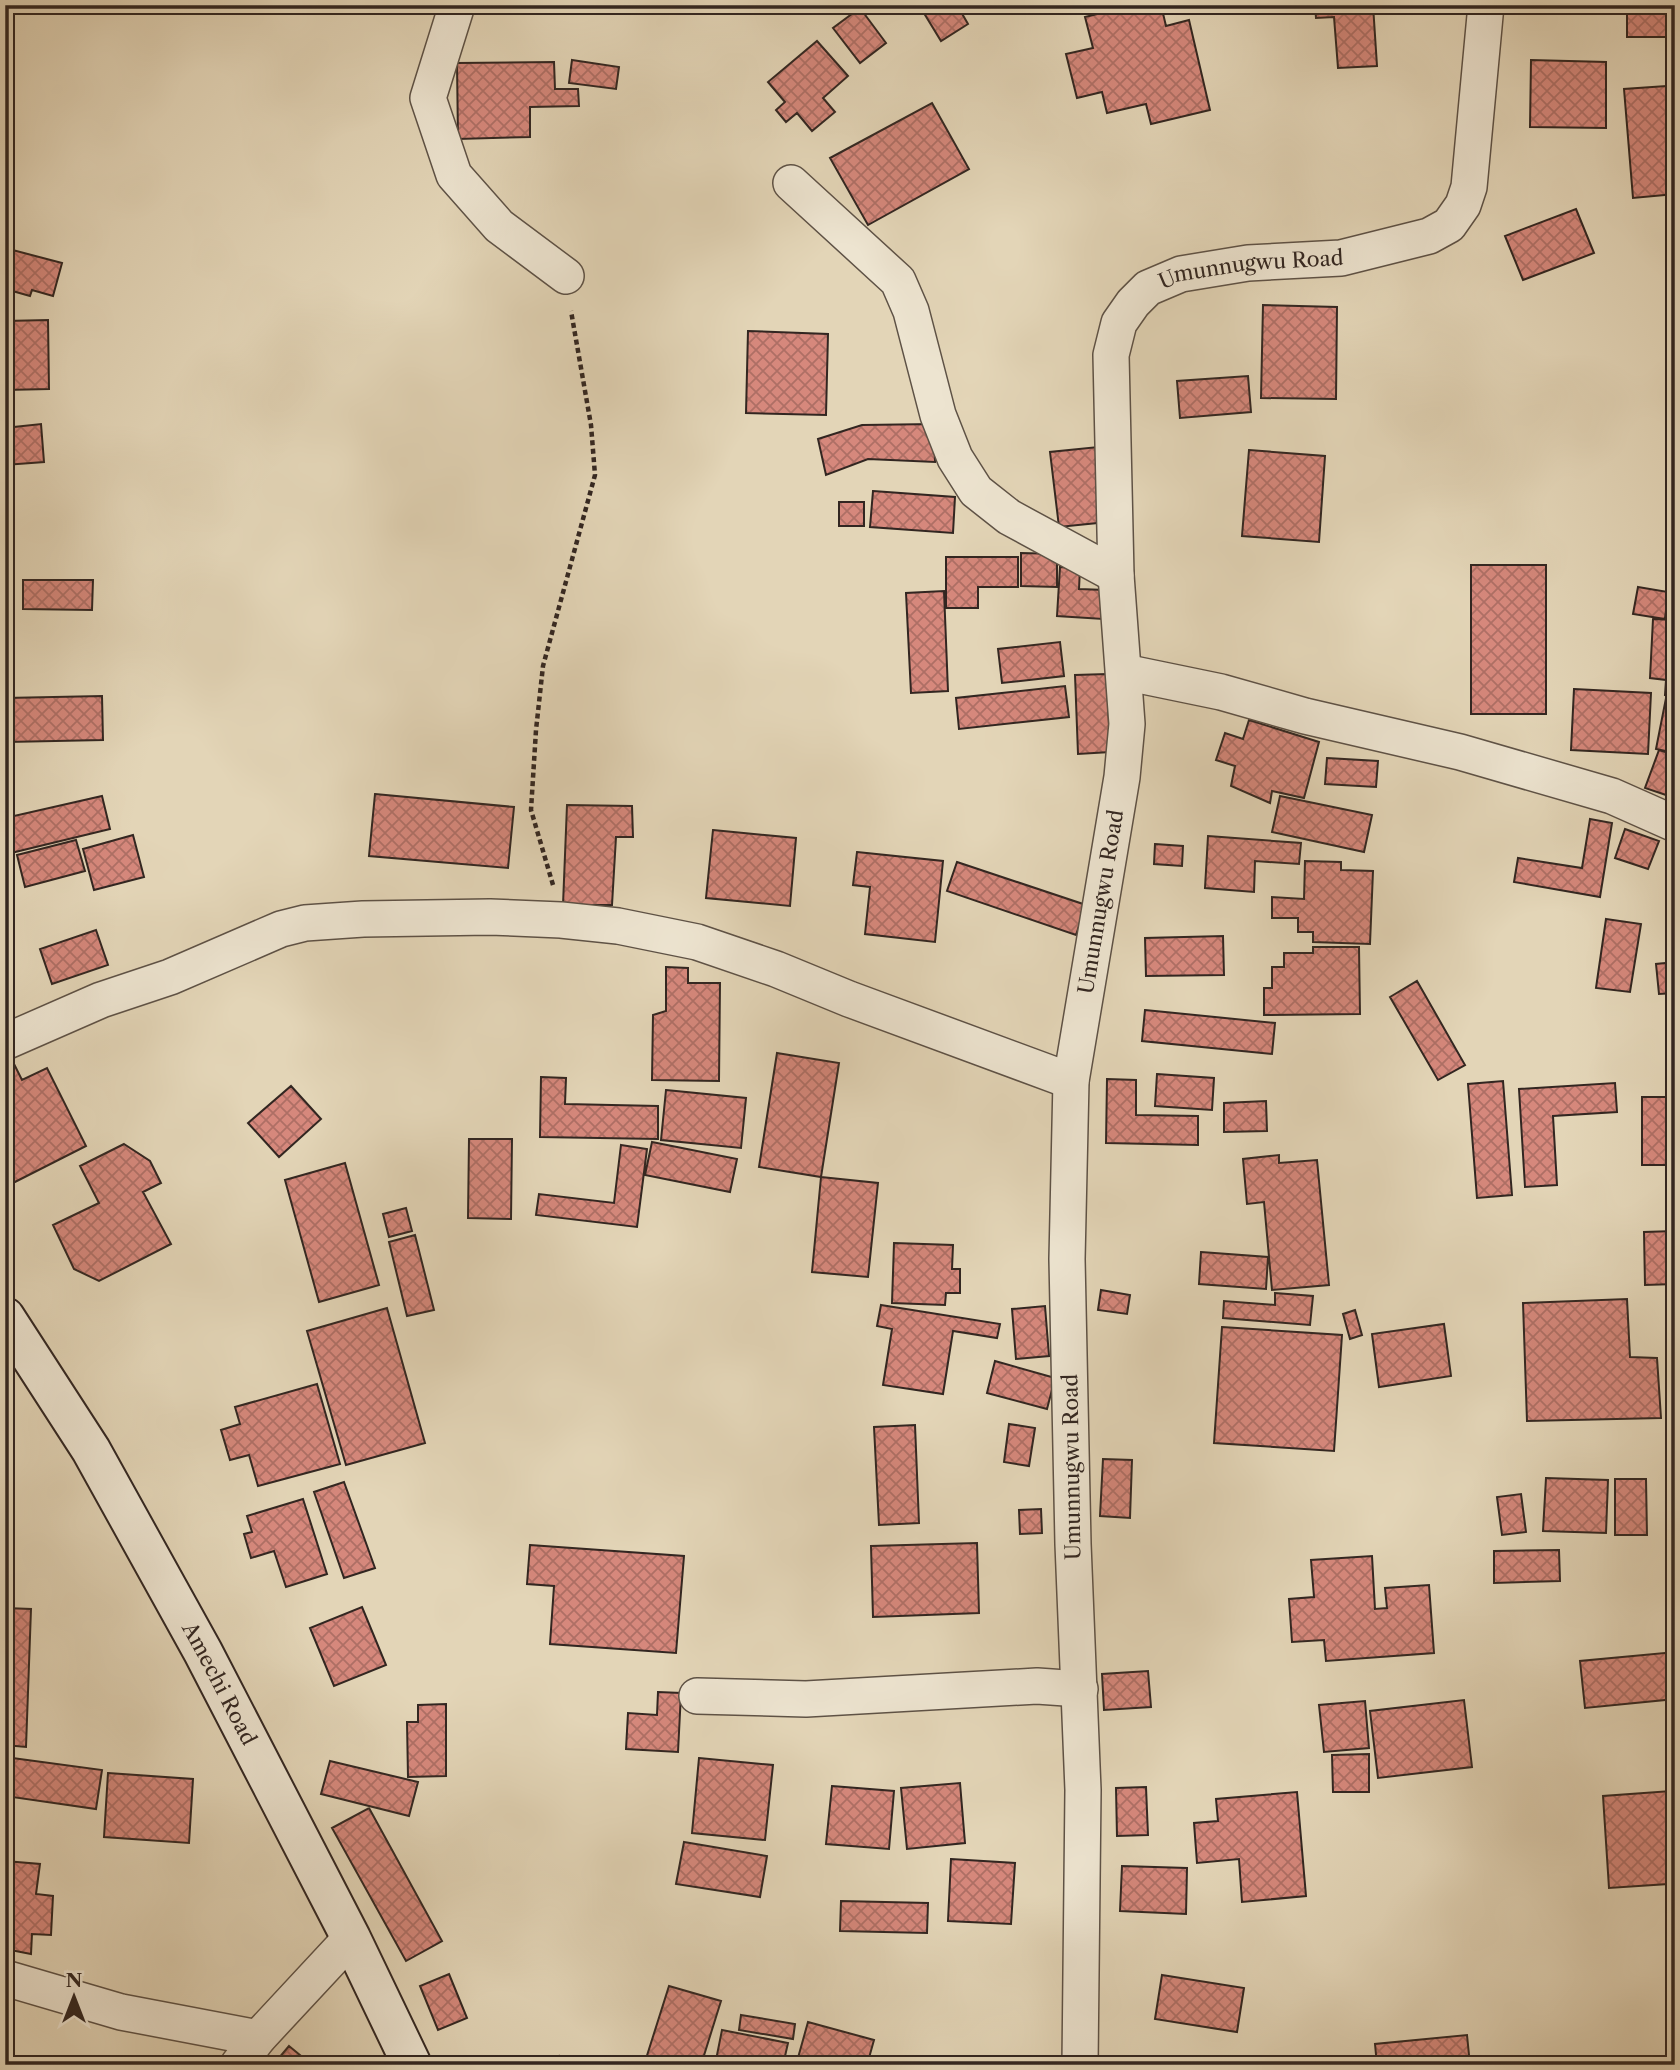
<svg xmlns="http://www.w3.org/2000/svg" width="1680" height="2070" font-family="'Libre Caslon Text',serif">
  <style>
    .building { fill: url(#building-cross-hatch); stroke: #322621; stroke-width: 2 }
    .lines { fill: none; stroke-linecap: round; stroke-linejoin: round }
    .street-casing { stroke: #5e5246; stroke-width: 38 }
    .secondary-casing { stroke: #322621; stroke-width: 42 }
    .path { stroke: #322621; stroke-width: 4.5; stroke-dasharray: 5 3.5; stroke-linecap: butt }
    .street { stroke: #ede4d0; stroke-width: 35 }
    .secondary { stroke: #ede4d0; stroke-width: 38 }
    .labels { text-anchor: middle; stroke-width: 5; stroke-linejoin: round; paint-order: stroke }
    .street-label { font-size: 21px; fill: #322621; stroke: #ede4d0 }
  </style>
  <defs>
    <pattern id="building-cross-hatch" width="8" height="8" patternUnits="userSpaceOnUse" patternTransform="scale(1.75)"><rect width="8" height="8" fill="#d6887c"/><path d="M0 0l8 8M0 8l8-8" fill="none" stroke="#ae6f65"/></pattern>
  </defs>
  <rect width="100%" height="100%" fill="#e3d5b7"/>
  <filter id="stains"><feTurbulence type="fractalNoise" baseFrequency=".00286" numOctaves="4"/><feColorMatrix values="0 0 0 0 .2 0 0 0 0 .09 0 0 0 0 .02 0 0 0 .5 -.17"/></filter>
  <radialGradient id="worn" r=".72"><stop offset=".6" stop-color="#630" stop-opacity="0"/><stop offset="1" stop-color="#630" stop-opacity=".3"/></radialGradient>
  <path class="building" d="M919 5H957L968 24 941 41Z
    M1134 5H1161L1166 26 1189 20 1210 110 1151 124 1146 104 1107 113 1102 92 1077 98 1066 54 1093 48 1085 17Z
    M1315 5H1373L1377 66 1338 68 1334 17 1316 18Z
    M1627 5H1675V37H1627Z
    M860 8 886 43 860 63 833 28Z
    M817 41 848 76 823 98 835 112 812 131 797 113 786 122 776 110 785 102 768 82Z
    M572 60 619 67 616 89 569 83Z
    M1531 60 1606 62V128L1530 127Z
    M554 62 555 89H578L579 106 530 107V137L458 139 457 63Z
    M1666 86 1675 194 1633 198 1624 89Z
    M932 103 969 169 868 225 830 158Z
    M1576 209 1594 253 1523 280 1505 236Z
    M5 248 62 263 53 296 32 290 30 296 9 290 11 285 5 283Z
    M1263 305 1337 307 1336 399 1261 398Z
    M48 320 49 389 5 390V321Z
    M748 331 828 334 826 415 746 413Z
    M1248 376 1251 412 1180 418 1177 381Z
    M41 424 44 462 5 465V428Z
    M934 424 935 462 868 459 826 475 818 439 862 425Z
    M1098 447 1107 522 1059 527 1050 452Z
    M1249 450 1325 456 1319 542 1242 536Z
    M873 491 955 497 953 533 870 527Z
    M839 502H864V526H839Z
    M1021 553 1057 554V587L1021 586Z
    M946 557H1018V587H978V608H946Z
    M1471 565H1546V714H1471Z
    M1060 567 1080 568 1079 589 1105 590 1103 619 1057 616Z
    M23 580H93L92 610 23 609Z
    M1638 587 1668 592 1665 619 1633 614Z
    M944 591 948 691 911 693 906 593Z
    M1653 619 1675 620V695H1665L1666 680 1650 678Z
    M1060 642 1064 676 1002 683 998 649Z
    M1107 674 1110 752 1078 754 1075 675Z
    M1065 686 1069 717 959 729 956 698Z
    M1574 689 1651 693 1648 754 1571 750Z
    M102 696 103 740 7 742 5 698Z
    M1666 698 1675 699V753L1656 749Z
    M1249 720 1319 742 1304 798 1272 791 1270 803 1231 786 1235 766 1216 760 1225 733 1243 739Z
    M1659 750 1675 755V798L1645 788Z
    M1327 758 1378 761 1376 787 1325 784Z
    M375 794 514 807 508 868 369 856Z
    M102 796 110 829 11 853 5 831V818Z
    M1280 796 1372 815 1364 852 1272 832Z
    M567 805 632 806 633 837H616L612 905H563Z
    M1590 819 1612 823 1600 897 1514 882 1518 858 1582 868Z
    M1625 829 1659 841 1648 869 1615 858Z
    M713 830 796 838 790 906 706 898Z
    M133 835 144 877 94 890 83 849Z
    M1208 836 1301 843 1299 864 1255 861 1254 892 1205 888Z
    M76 840 85 871 25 887 17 855Z
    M1155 844 1183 846 1182 866 1154 864Z
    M857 852 943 861 935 942 865 934 870 887 853 885Z
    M1305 861 1341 862V870L1373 871 1370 944 1313 942V932H1298V918H1272V897L1304 899Z
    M957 862 1086 905 1076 935 947 891Z
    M1606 919 1641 924 1630 992 1596 988Z
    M96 930 108 965 52 984 40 949Z
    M1223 936 1224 975 1146 976 1145 938Z
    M1313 947H1359L1360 1014 1264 1015V988H1272V967H1284V953H1313Z
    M1675 962V993L1659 994 1656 964Z
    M666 967 688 968V983H720L719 1081 652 1080 653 1015 666 1011Z
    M1417 981 1465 1065 1438 1080 1390 997Z
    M1145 1010 1275 1023 1272 1054 1142 1041Z
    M777 1053 839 1063 821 1177 759 1167Z
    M13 1062 22 1080 47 1068 86 1146 5 1187V1065Z
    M1157 1074 1214 1078 1212 1110 1155 1106Z
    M541 1077 566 1078 565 1104 658 1106V1139L540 1137Z
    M1107 1079 1136 1080V1115L1198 1116V1145L1106 1143Z
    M1503 1081 1512 1195 1477 1198 1468 1084Z
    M1615 1083 1617 1112 1553 1116 1557 1185 1525 1187 1519 1089Z
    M291 1086 321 1119 279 1157 248 1123Z
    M666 1090 746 1098 741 1148 661 1140Z
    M1642 1097H1675V1165H1642Z
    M1266 1101 1267 1131 1224 1132V1103Z
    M469 1139H512L511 1219 468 1218Z
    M652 1142 737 1159 730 1192 645 1175Z
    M124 1144 150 1161 161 1183 143 1192 171 1244 99 1281 74 1269 53 1225 99 1203 80 1166Z
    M621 1145 647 1149 637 1227 536 1215 539 1194 614 1203Z
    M1279 1155V1163L1317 1160 1329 1285 1272 1290 1264 1202 1247 1204 1243 1159Z
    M345 1163 379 1285 319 1302 285 1180Z
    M821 1177 878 1183 868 1277 812 1272Z
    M406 1208 412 1231 389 1237 383 1214Z
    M1675 1231V1284L1645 1285 1644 1232Z
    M415 1235 434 1310 407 1316 389 1242Z
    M894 1243 953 1245 952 1269H960V1293H946L945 1305 892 1303Z
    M1201 1252 1268 1257 1266 1289 1199 1284Z
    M1101 1290 1130 1295 1127 1314 1098 1310Z
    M1275 1293 1313 1296 1310 1325 1223 1318 1224 1301 1275 1305Z
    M1627 1299 1630 1357 1657 1358 1661 1418 1527 1421 1523 1303Z
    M881 1305 1000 1324 997 1338 953 1331 943 1394 883 1385 892 1329 877 1326Z
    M1045 1306 1049 1356 1016 1359 1012 1309Z
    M387 1308 425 1443 346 1465 307 1331Z
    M1355 1310 1362 1335 1350 1339 1343 1314Z
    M1444 1324 1451 1376 1379 1387 1372 1334Z
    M1222 1327 1342 1335 1334 1451 1214 1443Z
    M995 1361 1055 1378 1047 1409 987 1393Z
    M317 1384 340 1464 258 1486 249 1455 230 1460 221 1430 240 1424 235 1407Z
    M1009 1424 1035 1428 1029 1466 1004 1462Z
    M915 1425 919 1523 879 1525 874 1427Z
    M1103 1459 1132 1460 1130 1518 1100 1516Z
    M1546 1478 1608 1480 1606 1533 1543 1531Z
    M1615 1479H1646L1647 1535H1615Z
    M344 1482 375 1568 344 1578 314 1492Z
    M1521 1494 1526 1532 1502 1535 1497 1497Z
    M303 1499 327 1574 286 1587 274 1551 251 1558 244 1534 252 1532 247 1516Z
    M1041 1509 1042 1533 1020 1534 1019 1510Z
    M1668 1537H1675V1564L1670 1565Z
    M977 1543 979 1613 873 1617 871 1546Z
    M530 1545 684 1556 676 1653 550 1644 554 1586 527 1584Z
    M1559 1550 1560 1581 1494 1583V1551Z
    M1372 1556 1375 1609 1387 1608 1385 1588 1429 1585 1434 1653 1326 1661 1324 1640 1292 1642 1289 1599 1314 1597 1311 1560Z
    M362 1607 386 1665 334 1686 310 1628Z
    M5 1608 31 1609 26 1747 5 1745Z
    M1675 1652V1699L1585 1708 1580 1661Z
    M1148 1671 1151 1707 1104 1710 1102 1674Z
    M658 1692 681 1693 678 1752 626 1749 628 1713 657 1715Z
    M1464 1700 1472 1767 1378 1778 1370 1711Z
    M1365 1701 1369 1748 1324 1752 1319 1705Z
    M446 1704V1776L408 1777 407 1722H418V1705Z
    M1369 1754V1792H1333L1332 1755Z
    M5 1757 102 1770 96 1809 5 1796Z
    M699 1758 773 1765 765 1840 692 1833Z
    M330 1761 418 1782 409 1816 321 1794Z
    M108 1773 193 1779 189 1843 104 1837Z
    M960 1783 965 1843 907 1849 901 1788Z
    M832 1786 894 1791 889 1849 826 1844Z
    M1146 1787 1148 1835 1117 1836 1116 1788Z
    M1671 1791 1672 1809H1675V1866H1667L1668 1884 1609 1888 1603 1796Z
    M1297 1792 1306 1896 1242 1902 1239 1859 1197 1863 1194 1823 1218 1821 1216 1799Z
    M369 1808 442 1941 406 1961 332 1828Z
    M684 1842 767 1856 760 1897 676 1884Z
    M951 1859 1015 1863 1011 1924 948 1921Z
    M5 1861 40 1864 36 1894 53 1896 51 1935 32 1934 31 1954 5 1949Z
    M1122 1866 1187 1868 1186 1914 1120 1911Z
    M841 1901 928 1903 927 1933 840 1931Z
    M449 1974 467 2018 438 2030 420 1986Z
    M1162 1975 1244 1988 1237 2032 1155 2019Z
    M669 1986 721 2001 701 2065H644Z
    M741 2015 795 2024 793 2039 739 2030Z
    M808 2022 874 2040 867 2065H796Z
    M722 2030 788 2043 783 2065H715Z
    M1467 2035 1470 2065H1377L1375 2044Z
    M289 2046 312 2065H273Z
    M559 2056 560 2065H522L521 2062Z"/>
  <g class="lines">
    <g class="street-casing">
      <g id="street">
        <path d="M457 5 428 98 454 175 499 226 566 276"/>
        <path d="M791 183 898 281 911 311 938 415 955 458 976 491 1009 517 1116 575"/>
        <path d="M1124 672 1221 692 1305 716 1460 752 1612 796 1675 824"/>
        <path d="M5 1042 101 1000 170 977 281 929 305 923 363 919 490 917 561 920 618 926 697 942 776 969 849 999 1071 1081"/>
        <path d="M697 1696 806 1699 1037 1686 1080 1689"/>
        <path d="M5 1978 121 2012 258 2038"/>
        <path d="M238 2065 258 2038 351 1938"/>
        <path id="s1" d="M1080 2065 1083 1790 1073 1544 1067 1259 1071 1081 1122 777 1127 724 1116 575 1111 355 1119 323 1133 303 1148 288 1181 274 1248 263 1341 258 1429 236 1449 225 1463 205 1469 187 1486 5"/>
      </g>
    </g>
    <g class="secondary-casing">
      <g id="secondary">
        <path id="s2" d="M5 1317 91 1450 203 1652 351 1938 412 2065"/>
      </g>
    </g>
    <path class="path" d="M553 885 531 810 536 730 543 666 595 475 591 425 571 311"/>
    <use href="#street" class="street"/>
    <use href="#secondary" class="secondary"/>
  </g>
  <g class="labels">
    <g class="street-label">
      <text dy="7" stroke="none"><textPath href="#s1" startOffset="1900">Umunnugwu Road</textPath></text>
      <text dy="7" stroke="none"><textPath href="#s1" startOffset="1166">Umunnugwu Road</textPath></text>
      <text transform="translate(1072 1467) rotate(-91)" y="7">Umunnugwu Road</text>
      <text dy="7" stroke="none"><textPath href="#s2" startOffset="425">Amechi Road</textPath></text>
    </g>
  </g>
  <rect width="1680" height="2070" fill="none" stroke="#e3d5b7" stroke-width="28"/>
  <rect x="7" y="7" width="1666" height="2056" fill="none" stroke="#322621" stroke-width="3.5"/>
  <rect x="14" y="14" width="1652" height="2042" fill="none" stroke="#322621" stroke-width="2"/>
  <g transform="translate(74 1997)" stroke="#ede4d0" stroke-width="5" paint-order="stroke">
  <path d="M0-5L12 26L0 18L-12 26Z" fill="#322621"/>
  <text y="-10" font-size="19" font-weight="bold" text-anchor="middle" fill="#322621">N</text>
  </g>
  <rect width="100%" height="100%" filter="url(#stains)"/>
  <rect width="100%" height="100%" fill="url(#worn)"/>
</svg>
